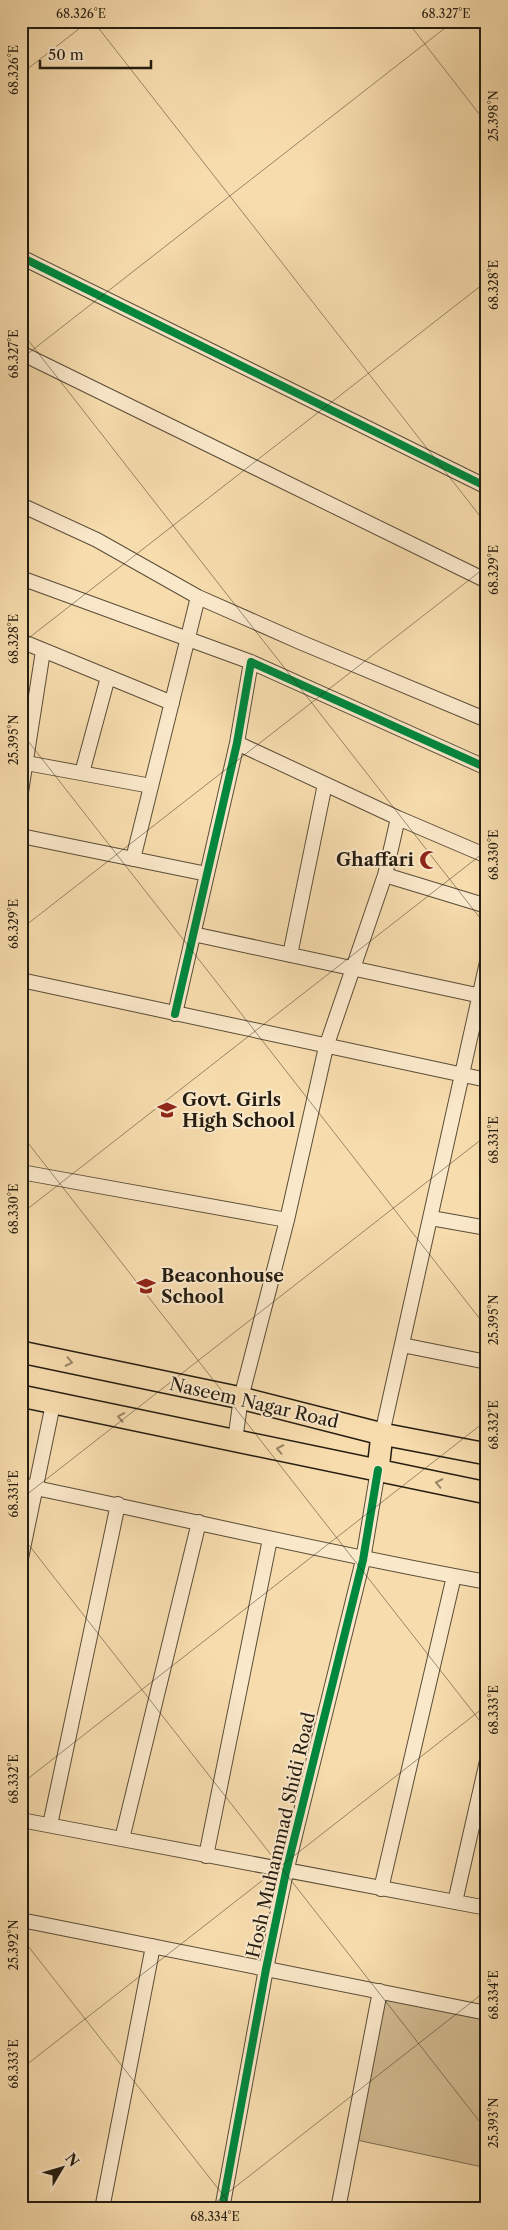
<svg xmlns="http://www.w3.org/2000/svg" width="508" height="2230" font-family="'Libre Caslon Text',serif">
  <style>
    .green { fill: #d3bc92; stroke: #7c6c52 }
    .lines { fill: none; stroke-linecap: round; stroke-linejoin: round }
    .minor-casing { stroke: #5a4d38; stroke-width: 16 }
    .primary-casing { stroke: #251d11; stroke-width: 24 }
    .minor { stroke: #fae8ca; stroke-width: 14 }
    .primary { stroke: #f7dcad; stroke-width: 21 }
    .cycleway-casing { stroke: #fae8ca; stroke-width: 11 }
    .cycleway { stroke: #00873e; stroke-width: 8 }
    .oneway { stroke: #988667 }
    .ticks { fill: none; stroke: #251d11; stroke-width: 1; stroke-opacity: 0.45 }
    .labels { text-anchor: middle; stroke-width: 4; stroke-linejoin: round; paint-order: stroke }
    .poi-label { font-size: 18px; font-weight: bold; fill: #251d11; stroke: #fae8ca; text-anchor: start }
    .street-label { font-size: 18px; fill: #251d11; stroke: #fae8ca }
    .neatline { fill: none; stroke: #251d11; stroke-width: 2 }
    .ticks-label { font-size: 12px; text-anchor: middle; fill: #251d11 }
  </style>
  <rect width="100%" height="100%" fill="#f7dcad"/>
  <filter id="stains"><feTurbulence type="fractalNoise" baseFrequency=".004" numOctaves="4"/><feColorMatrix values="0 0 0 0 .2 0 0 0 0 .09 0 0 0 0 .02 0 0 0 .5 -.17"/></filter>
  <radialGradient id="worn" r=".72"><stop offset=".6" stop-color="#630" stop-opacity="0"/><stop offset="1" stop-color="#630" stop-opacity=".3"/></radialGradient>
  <path class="green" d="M380 1991 487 2013V2168L352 2139Z"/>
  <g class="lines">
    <g class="minor-casing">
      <path id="minor" d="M21 257 487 487
        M21 353 487 581
        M21 505 97 540 198 597 300 642 487 720
        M21 578 251 662
        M21 641 172 703
        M237 743 398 818 487 856
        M21 762 151 786
        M82 773 108 677
        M21 792 43 651
        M21 836 207 874
        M133 859 198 597
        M385 875 487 906
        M193 934 486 997
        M290 955 325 784
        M21 980 487 1080
        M175 1014 237 743 251 662 487 768
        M21 1172 287 1220 241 1398 235 1440
        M431 1218 487 1228
        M287 1220 326 1047 385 875 398 818
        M402 1345 487 1362
        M382 1434 487 962
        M21 1485C177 1517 331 1554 487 1582
        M21 1558 53 1404
        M21 1820 487 1908
        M50 1825 118 1504
        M122 1839 199 1522
        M206 1856 270 1539
        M381 1889 454 1576
        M455 1902 487 1761
        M21 1920 487 2013
        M102 2209 153 1946
        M222 2209 266 1969 286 1872 363 1560 378 1470
        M338 2209 380 1991"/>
    </g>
    <g class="primary-casing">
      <path id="primary" d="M21 1352 241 1398 382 1434 487 1454
        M21 1396 487 1493
        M378 1470 382 1434"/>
    </g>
    <use href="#minor" class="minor"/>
    <use href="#primary" class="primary"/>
    <g class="cycleway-casing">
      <path id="cycleway" d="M21 257 487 487
        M175 1014 237 743 251 662 487 768
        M222 2209 266 1969 286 1872 363 1560 378 1470"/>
    </g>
    <use href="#cycleway" class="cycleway"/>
  </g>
  <defs><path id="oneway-chevron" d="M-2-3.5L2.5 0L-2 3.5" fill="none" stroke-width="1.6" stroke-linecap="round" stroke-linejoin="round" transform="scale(1.25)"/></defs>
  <g class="oneway">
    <use href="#oneway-chevron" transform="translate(69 1362) rotate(12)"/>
    <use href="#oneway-chevron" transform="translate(121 1417) rotate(-169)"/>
    <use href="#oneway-chevron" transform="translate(280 1449) rotate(-168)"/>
    <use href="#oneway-chevron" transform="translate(439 1483) rotate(-168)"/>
  </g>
  <path class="ticks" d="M93 21 487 525M407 21 487 124M21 74 89 21M21 331 487 927M21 359 454 21M21 644 487 281M21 732 487 1328M21 929 487 566M21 1134 487 1730M21 1214 487 850M21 1499 487 1135M21 1535 487 2131M21 1784 487 1420M21 1937 234 2209M21 2069 487 1705M207 2209 487 1990"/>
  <defs>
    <g id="mosque-bare" transform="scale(1.5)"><path d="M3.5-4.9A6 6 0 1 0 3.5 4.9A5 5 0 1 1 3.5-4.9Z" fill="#8f2418" stroke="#fae8ca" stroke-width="2.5" paint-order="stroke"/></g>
    <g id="school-bare" transform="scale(1.5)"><path d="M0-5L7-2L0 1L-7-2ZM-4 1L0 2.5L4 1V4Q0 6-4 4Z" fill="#8f2418" stroke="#fae8ca" stroke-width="2.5" paint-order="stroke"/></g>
  </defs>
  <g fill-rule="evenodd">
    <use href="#mosque-bare" x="429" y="860"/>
    <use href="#school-bare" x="167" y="1110"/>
    <use href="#school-bare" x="146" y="1286"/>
  </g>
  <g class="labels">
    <g class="poi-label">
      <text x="414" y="866" text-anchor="end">Ghaffari</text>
      <text x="182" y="1106">Govt. Girls<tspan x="182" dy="21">High School</tspan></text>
      <text x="161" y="1282">Beaconhouse<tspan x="161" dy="21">School</tspan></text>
    </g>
    <g class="street-label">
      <text transform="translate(254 1403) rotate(13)" y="6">Naseem Nagar Road</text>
      <text transform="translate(281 1835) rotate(-77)" y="6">Hosh Muhammad Shidi Road</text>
    </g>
  </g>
  <rect width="508" height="2230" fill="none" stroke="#f7dcad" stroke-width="55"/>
  <g transform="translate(62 2168) rotate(52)" stroke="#fae8ca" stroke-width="4" paint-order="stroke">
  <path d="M0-4L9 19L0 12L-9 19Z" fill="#251d11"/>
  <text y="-8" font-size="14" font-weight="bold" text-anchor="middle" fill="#251d11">N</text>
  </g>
  <path d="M40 60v8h111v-8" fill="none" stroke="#251d11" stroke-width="2.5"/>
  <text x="48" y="60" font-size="15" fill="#251d11" stroke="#fae8ca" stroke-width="4" paint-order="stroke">50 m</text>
  <rect x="28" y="28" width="452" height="2174" class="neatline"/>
  <g class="ticks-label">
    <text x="81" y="18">68.326°E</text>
    <text x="446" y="18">68.327°E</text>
    <text transform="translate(14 70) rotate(-90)" y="4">68.326°E</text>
    <text transform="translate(494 116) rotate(-90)" y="4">25.398°N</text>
    <text transform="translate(494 285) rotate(-90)" y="4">68.328°E</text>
    <text transform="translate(14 354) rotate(-90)" y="4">68.327°E</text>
    <text transform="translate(494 570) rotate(-90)" y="4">68.329°E</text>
    <text transform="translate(14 639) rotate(-90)" y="4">68.328°E</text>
    <text transform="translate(14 740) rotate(-90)" y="4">25.395°N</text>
    <text transform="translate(494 855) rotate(-90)" y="4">68.330°E</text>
    <text transform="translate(14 924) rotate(-90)" y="4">68.329°E</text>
    <text transform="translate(494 1140) rotate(-90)" y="4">68.331°E</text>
    <text transform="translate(14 1209) rotate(-90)" y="4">68.330°E</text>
    <text transform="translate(494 1320) rotate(-90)" y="4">25.395°N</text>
    <text transform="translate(494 1425) rotate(-90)" y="4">68.332°E</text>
    <text transform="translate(14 1494) rotate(-90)" y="4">68.331°E</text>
    <text transform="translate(494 1710) rotate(-90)" y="4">68.333°E</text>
    <text transform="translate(14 1779) rotate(-90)" y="4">68.332°E</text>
    <text transform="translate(14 1945) rotate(-90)" y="4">25.392°N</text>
    <text transform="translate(494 1995) rotate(-90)" y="4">68.334°E</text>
    <text transform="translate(14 2064) rotate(-90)" y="4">68.333°E</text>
    <text transform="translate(494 2123) rotate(-90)" y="4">25.393°N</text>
    <text x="215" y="2221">68.334°E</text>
  </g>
  <rect width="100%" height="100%" filter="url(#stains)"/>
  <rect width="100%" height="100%" fill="url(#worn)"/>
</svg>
